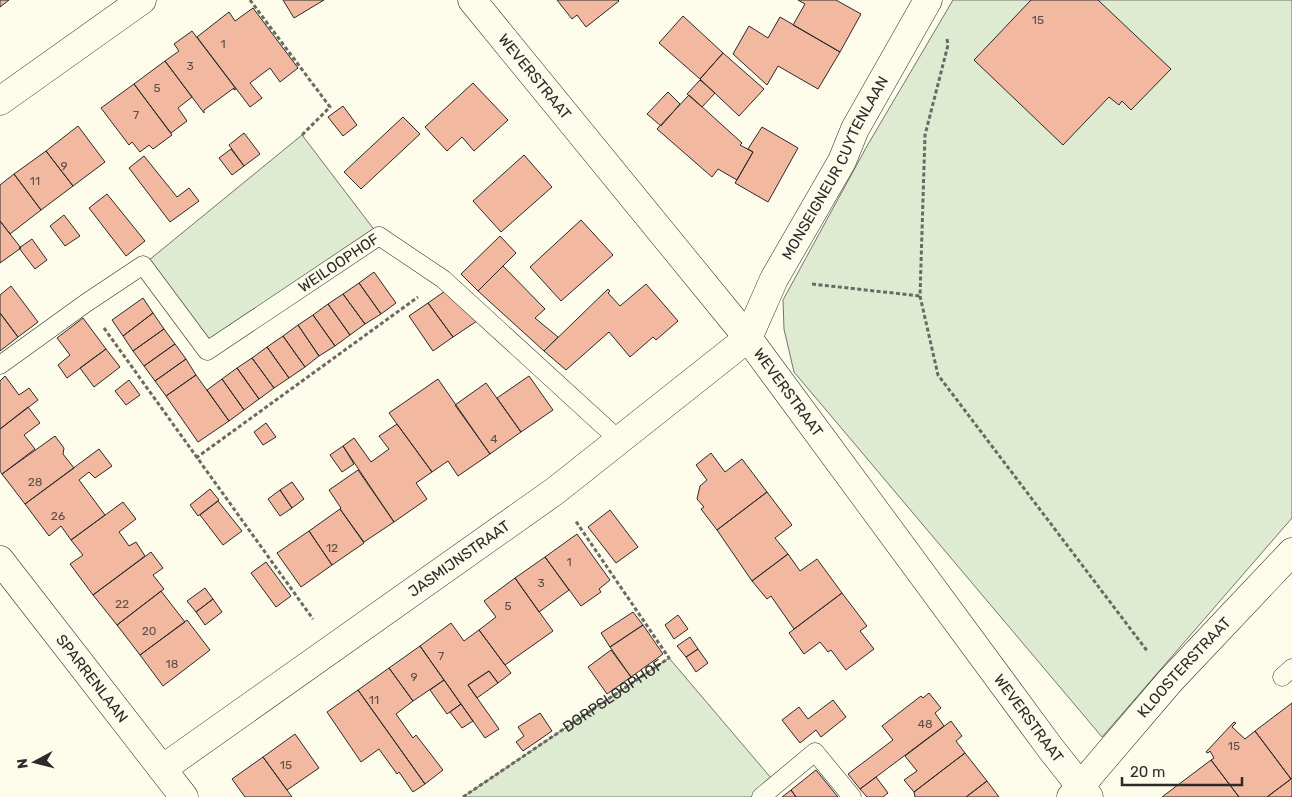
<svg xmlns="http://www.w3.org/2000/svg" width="1292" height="797" font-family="Rubik,sans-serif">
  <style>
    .green { fill: #deebd1; stroke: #74746e }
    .building { fill: #f2b8a0; stroke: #2b2b2b }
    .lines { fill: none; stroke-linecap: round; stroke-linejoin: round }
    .lane-casing { stroke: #2b2b2b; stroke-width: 19 }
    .street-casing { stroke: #2b2b2b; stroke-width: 29 }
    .path { stroke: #6a6964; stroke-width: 3; stroke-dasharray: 4 2.5; stroke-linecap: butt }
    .lane { stroke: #fdfbea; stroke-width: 18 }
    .street { stroke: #fdfbea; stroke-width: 28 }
    .labels { text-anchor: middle; stroke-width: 4; stroke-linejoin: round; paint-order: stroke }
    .number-label { font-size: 12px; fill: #5d4e48 }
    .street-label { font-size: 15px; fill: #2b2b2b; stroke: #fdfbea }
  </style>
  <rect width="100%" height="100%" fill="#fdfbea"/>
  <path class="green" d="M953 0H1292V518L1102 737 794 372 784 329 783 300 867 146Z
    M302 135 379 236 207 351 143 265Z
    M669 658 777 785 761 797H463Z"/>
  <path class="building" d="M0 0H9L0 7Z
    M283 0H324L294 18Z
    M557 0H618L619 1 586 27 577 15 572 19Z
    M798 0H836L861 14 840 52 793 25 805 4Z
    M1031 0H1098L1171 69 1131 110 1122 101 1119 105 1109 97 1063 145 974 60Z
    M253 8 298 68 280 82 270 68 250 83 262 98 250 107 197 37 229 12 235 21Z
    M683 16 723 53 700 79 659 43Z
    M780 17 840 52 818 89 778 66 767 85 733 54 749 26 768 38Z
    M192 31 236 89 234 90V88L204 110V113L165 61 179 51 174 44Z
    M723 53 764 89 739 116 700 79Z
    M165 61 192 97 178 108 187 121 171 133 134 84Z
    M700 80 715 93 702 107 687 94Z
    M473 83 508 120 474 151 462 137 447 151 425 127Z
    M134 84 172 135 153 149 149 145 140 152 132 142 129 145 101 108Z
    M668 92 680 104 661 126 647 114Z
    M689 95 742 143 740 145 753 152 737 180 718 169 712 177 657 129Z
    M343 106 357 125 343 136 328 117Z
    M403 117 420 134 361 189 344 172Z
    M78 126 105 162 73 186 46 151Z
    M762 127 798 148 768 202 735 183 753 152 748 149Z
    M244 133 260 154 244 166 229 145Z
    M231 149 244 166 232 175 219 158Z
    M46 151 73 186 41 210 14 174Z
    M524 155 552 187 501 232 473 201Z
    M144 156 177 197 189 188 199 201 170 222 129 168Z
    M14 174 41 210 10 234 0 221V185Z
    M107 194 145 241 126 256 89 208Z
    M64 215 80 236 65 246 50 226Z
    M581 220 613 255 561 301 530 267Z
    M0 221 21 248 0 263Z
    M500 236 516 253 478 291 461 274Z
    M32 239 47 260 35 269 19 248Z
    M503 266 545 309 535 318 558 337 544 351 478 291Z
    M374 272 396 303 381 314 359 283Z
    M359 283 381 314 365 324 343 294Z
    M646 284 678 321 656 340 653 337 630 357 609 332 566 370 544 351 608 289 610 291 608 293 620 306Z
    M11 286 38 322 18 337 0 313V295Z
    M448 289 480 319 453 337 428 303Z
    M343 294 365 324 350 335 328 304Z
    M143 298 153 313 123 336 112 320Z
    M428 303 453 337 433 351 409 316Z
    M328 304 350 335 335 346 313 315Z
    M0 313 18 337 0 351Z
    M153 313 164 329 133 351 123 336Z
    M313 315 335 346 319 356 298 325Z
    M83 318 106 349 67 378 58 365 70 355 57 338Z
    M298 325 319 356 305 367 283 336Z
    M164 329 175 344 144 366 133 351Z
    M283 336 305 367 289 378 267 347Z
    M175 344 186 359 155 381 144 366Z
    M267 347 289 378 274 388 252 358Z
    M106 349 120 367 94 387 80 368Z
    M252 358 274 388 259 399 237 368Z
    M186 359 196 375 166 396 155 381Z
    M237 368 259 399 244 410 222 379Z
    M196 375 229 421 198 442 166 396Z
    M5 376 19 395 29 388 38 400 0 429V381Z
    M529 376 553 410 521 432 497 398Z
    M222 379 244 410 229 421 207 390Z
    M438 379 490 454 458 476 448 461 432 472 389 413Z
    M129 380 140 395 126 405 115 391Z
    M486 383 521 432 490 454 455 405Z
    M28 407 40 423 24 435 35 449 2 474 0 471V429Z
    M266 423 276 437 263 445 254 432Z
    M397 424 432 472 416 483 427 499 394 522 343 446 354 438 371 462 389 449 379 436Z
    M55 436 64 448 63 454 74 468 25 504 2 474Z
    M343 446 354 464 342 472 330 455Z
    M99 449 112 466 95 478 89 472 79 480 105 515 71 540 61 526 49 536 25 504Z
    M711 453 725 472 742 459 767 492 717 530 701 509 704 507 697 499 700 486 707 480 696 465Z
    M358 470 394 522 364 542 340 509 341 508 329 490Z
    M292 482 304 499 292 508 280 490Z
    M210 489 219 500 198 516 190 505Z
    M280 490 292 508 280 516 268 499Z
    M767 492 792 525 775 538 788 554 752 581 717 530Z
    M218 501 242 531 223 545 200 515Z
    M123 502 136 519 119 532 129 546 136 542 145 556 93 595 70 564 83 555 71 540Z
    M340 509 364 543 332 565 309 531Z
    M610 510 638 547 616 563 588 527Z
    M309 531 332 565 301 587 277 553Z
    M577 534 610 580 599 589 601 592 581 606 545 557Z
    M151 552 163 568 153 575 164 589 117 625 93 595Z
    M788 554 800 571 817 559 842 593 794 629 771 596 767 599 752 581Z
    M545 557 569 590 539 612 515 578Z
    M266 562 291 596 276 607 251 573Z
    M515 578 553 631 505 665 479 630 496 617 484 601Z
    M205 588 213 599 196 612 187 601Z
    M161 591 185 622 140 655 117 625Z
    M842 593 867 626 860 631 874 649 846 670 831 650 828 652 820 642 804 654 789 633Z
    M213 599 222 612 205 625 196 612Z
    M633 612 643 625 610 647 601 633Z
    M678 615 688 629 674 639 665 625Z
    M187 620 210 650 163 686 140 655Z
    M451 623 464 641 479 630 511 673 498 683 489 671 468 685 499 729 485 738 420 646Z
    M643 625 663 654 631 677 610 647Z
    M690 637 698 649 686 657 677 646Z
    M420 646 444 680 413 701 389 668Z
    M698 649 708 663 696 672 686 657Z
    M611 650 631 677 607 694 588 667Z
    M389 668 413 701 396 714 413 738 416 735 443 770 425 784 358 690Z
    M489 671 498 683 477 698 468 685Z
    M444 680 461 704 447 714 430 690Z
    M358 690 425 784 413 792 399 772 397 774 379 749 361 762 327 712Z
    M929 693 941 708 935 713 944 726 860 789 848 774 893 740 882 726 921 696 923 698Z
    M833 700 846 717 821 737 816 730 800 743 782 720 799 707 808 719Z
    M1292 703V778L1291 779 1255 731Z
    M461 704 473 721 462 728 450 712Z
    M540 713 552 731 523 751 516 742 524 736 518 727Z
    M951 721 962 736 956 741 965 753 914 792 904 780 917 771 905 756Z
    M1234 722 1236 723 1232 727 1245 739 1255 731 1291 779 1267 797H1239L1211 760 1214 758 1210 751 1208 753 1206 752Z
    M295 734 319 768 287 790 263 757Z
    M965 753 987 781 966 797H915L914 792Z
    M263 757 287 790 292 797H245L232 779Z
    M1211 760 1239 797H1162Z
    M816 770 838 797H796L791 790Z
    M876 777 888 793 883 797H867L860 789Z
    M1292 778V797H1267L1291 779Z
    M987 781 999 797H966Z
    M791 790 796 797H782Z"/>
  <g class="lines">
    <g class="lane-casing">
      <g id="lane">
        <path id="s2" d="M0 365 86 303 143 265 207 351 379 236 443 279 619 440"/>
        <path d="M1282 677 1292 668"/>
        <path d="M761 797 815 752 852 797"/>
      </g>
    </g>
    <g class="street-casing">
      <g id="street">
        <path id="s3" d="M472 0 748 338 1051 749 1089 797"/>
        <path d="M0 101 142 0"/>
        <path id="s4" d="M0 560 184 797"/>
        <path id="s5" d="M162 769 555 491 748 338 774 279 842 161 855 129 928 0"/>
        <path id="s6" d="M1071 797 1170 681 1292 552"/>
      </g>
    </g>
    <g class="path">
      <path d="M250 0 330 107 302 135"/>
      <path d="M947 39 948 45 925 135 920 296 938 375 1148 652"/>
      <path d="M812 284 920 296"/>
      <path d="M104 328 313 619"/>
      <path d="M196 458 418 297"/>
      <path id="s1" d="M463 797 669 658 575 520"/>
    </g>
    <use href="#lane" class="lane"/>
    <use href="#street" class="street"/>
  </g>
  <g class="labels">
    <g class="number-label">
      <text x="1038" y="24">15</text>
      <text x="223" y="48">1</text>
      <text x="190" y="70">3</text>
      <text x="157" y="92">5</text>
      <text x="136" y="119">7</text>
      <text x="64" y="170">9</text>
      <text x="35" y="185">11</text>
      <text x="494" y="443">4</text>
      <text x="35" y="486">28</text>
      <text x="58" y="520">26</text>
      <text x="332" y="552">12</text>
      <text x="569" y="566">1</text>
      <text x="541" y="587">3</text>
      <text x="122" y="608">22</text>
      <text x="508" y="610">5</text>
      <text x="149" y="635">20</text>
      <text x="441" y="660">7</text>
      <text x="172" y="668">18</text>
      <text x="414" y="681">9</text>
      <text x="374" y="704">11</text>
      <text x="925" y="728">48</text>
      <text x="1234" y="750">15</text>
      <text x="286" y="769">15</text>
    </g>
    <g class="street-label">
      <text dy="5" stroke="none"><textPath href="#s3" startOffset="99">WEVERSTRAAT</textPath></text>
      <text dy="5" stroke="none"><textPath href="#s5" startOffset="919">MONSEIGNEUR CUYTENLAAN</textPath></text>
      <text dy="5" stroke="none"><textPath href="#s2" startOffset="440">WEILOOPHOF</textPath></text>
      <text dy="5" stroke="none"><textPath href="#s3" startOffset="504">WEVERSTRAAT</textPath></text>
      <text dy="5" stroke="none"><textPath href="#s5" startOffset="364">JASMIJNSTRAAT</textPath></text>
      <text dy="5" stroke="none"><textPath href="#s6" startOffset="172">KLOOSTERSTRAAT</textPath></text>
      <text dy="5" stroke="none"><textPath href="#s4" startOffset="150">SPARRENLAAN</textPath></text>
      <text dy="5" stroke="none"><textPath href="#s1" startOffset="181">DORPSLOOPHOF</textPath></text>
      <text dy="5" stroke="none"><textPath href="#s3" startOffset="909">WEVERSTRAAT</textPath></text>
    </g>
  </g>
  <g transform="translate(35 762) rotate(263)" stroke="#fdfbea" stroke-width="4" paint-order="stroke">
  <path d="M0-4L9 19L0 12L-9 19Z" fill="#2b2b2b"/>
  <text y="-8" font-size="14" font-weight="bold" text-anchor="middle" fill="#2b2b2b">N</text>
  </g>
  <path d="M1122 777v8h120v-8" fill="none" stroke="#2b2b2b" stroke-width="2.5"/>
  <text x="1130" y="777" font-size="15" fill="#2b2b2b" stroke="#fdfbea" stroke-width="4" paint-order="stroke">20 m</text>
</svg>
